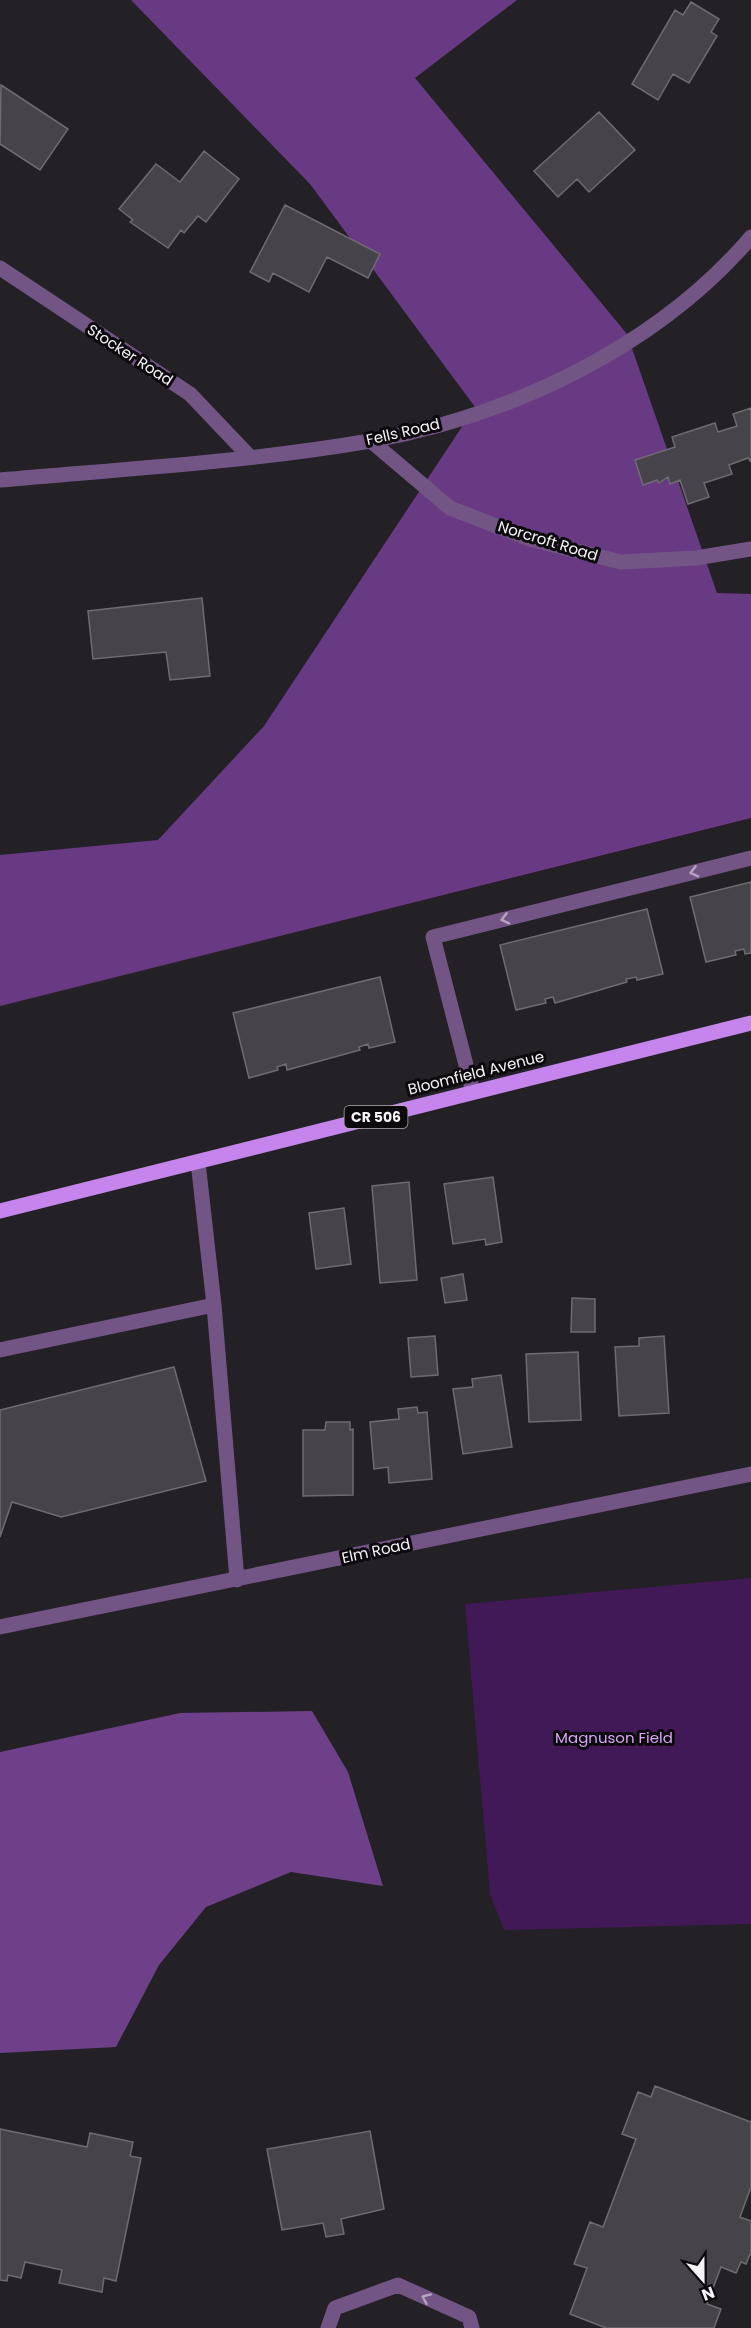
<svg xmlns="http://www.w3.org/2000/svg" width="751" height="2328" font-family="Poppins,sans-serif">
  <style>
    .green { fill: #411957 }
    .forest { fill: #693a84 }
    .water { fill: #6f408a }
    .building { fill: #47434a; stroke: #6f6b72; stroke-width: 1.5 }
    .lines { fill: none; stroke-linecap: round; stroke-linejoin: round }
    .minor { stroke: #735585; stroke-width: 15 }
    .major { stroke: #c585ec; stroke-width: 15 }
    .oneway { stroke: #b4a4be }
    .labels { text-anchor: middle; stroke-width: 6; stroke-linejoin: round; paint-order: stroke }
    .shield { fill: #0c0a0d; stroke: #b0aeb2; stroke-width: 1.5 }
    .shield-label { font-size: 14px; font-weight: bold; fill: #f6f4f8 }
    .street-label { font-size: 15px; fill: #f6f4f8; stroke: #0c0a0d }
    .park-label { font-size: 15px; fill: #d8a6f8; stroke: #0c0a0d }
  </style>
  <rect width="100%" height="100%" fill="#232026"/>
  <path class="green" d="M751 1578V1924L504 1930 490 1894 465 1604Z"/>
  <path class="forest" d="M131 0H517L415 78 627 334 717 593 751 594V818L0 1006V855L158 840 264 726 475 407 310 184Z"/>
  <path class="water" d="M312 1711 348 1772 383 1886 291 1872 206 1907 159 1965 116 2047 0 2053V1752L180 1713Z"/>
  <path class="building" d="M691 2 719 19 711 32 717 36 689 83 673 74 658 100 632 84 675 10 683 15Z
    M1 85 68 129 40 170 0 144Z
    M599 112 635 150 589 192 577 179 558 197 534 171Z
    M204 151 239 179 206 222 198 216 184 233 181 230 168 248 130 222 133 220 119 209 156 164 180 182Z
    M285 205 380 254 368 278 327 257 309 292 273 273 269 282 250 272Z
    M751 408V462L748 458 729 465 732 474 704 483 709 497 688 504 680 480 670 484 668 477 659 483 657 480 643 485 635 460 675 447 672 437 715 423 718 432 737 426 733 414Z
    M202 598 210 676 170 680 166 652 93 659 88 611Z
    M751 882V953L745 954 744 949 735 951 736 955 706 962 690 897Z
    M647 909 663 974 637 980 636 977 626 979 627 982 555 1003 553 997 545 999 546 1003 516 1010 500 945Z
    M380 977 395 1042 369 1048 368 1044 359 1047 360 1050 287 1070 286 1064 277 1067 278 1070 249 1078 233 1013Z
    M493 1177 502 1242 486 1245 485 1239 453 1244 444 1184Z
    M409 1182 417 1280 380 1283 372 1186Z
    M344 1208 351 1264 316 1269 309 1213Z
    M463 1274 467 1300 445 1303 441 1278Z
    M572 1298 595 1299V1332H571Z
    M435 1336 438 1375 411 1377 408 1338Z
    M664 1336 669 1413 619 1416 615 1347 639 1346V1338Z
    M578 1352 581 1420 529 1422 526 1354Z
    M174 1367 206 1481 61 1517 12 1502 0 1537V1410Z
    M501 1375 512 1447 463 1454 453 1389 473 1387 472 1379Z
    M417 1407 418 1413 427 1412 432 1479 389 1483 388 1467 374 1469 370 1422 399 1419 398 1409Z
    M326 1422H350V1430L353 1429V1495L303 1496V1430H325Z
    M655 2086 751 2122V2187L740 2217 751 2221V2252L746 2264 741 2262 736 2273 721 2267 707 2304 721 2309 714 2328H606L570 2314 587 2268 574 2264 590 2222 603 2227 636 2139 622 2134 638 2092 651 2097Z
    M0 2129 87 2147 90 2133 133 2142 130 2156 141 2158 116 2281 104 2278 102 2292 59 2283 62 2270 25 2262 21 2278 8 2275 7 2281 0 2280Z
    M370 2131 384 2209 341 2219 344 2234 326 2237 323 2223 282 2230 267 2149Z"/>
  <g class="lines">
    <path class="minor" d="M0 268 190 394 249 456
      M371 441 450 508 530 539 621 562 696 558 751 549
      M0 480C123 469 248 462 370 441 511 416 657 347 751 237
      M473 1092 433 937 751 858
      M198 1162 214 1305 237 1580
      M0 1350 214 1305
      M0 1627 751 1474
      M328 2328 335 2308 398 2285 469 2317 472 2328"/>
    <path class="major" d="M0 1211 751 1023"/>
  </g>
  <defs><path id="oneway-chevron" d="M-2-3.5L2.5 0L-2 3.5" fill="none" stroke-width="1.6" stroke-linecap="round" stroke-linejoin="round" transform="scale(1.5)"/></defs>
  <g class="oneway">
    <use href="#oneway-chevron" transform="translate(694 872) rotate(166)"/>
    <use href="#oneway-chevron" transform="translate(505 919) rotate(166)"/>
    <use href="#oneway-chevron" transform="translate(426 2298) rotate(-156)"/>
  </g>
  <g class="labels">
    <rect class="shield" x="344.5" y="1106" width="63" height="22" rx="4.5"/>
    <g class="shield-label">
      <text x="376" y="1122">CR 506</text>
    </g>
    <g class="street-label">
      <text transform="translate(130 355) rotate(33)" y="5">Stocker Road</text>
      <text transform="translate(403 432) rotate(-13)" y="5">Fells Road</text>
      <text transform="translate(548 541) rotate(17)" y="5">Norcroft Road</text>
      <text transform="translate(476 1073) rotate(-14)" y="5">Bloomfield Avenue</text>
      <text transform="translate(376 1551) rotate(-12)" y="5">Elm Road</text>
    </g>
    <g class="park-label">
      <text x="614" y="1743">Magnuson Field</text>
    </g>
  </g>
  <g transform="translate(703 2280) rotate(159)" stroke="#0c0a0d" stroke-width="4.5" paint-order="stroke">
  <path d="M0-4.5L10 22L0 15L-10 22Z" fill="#f6f4f8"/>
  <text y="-9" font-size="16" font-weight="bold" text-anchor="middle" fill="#f6f4f8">N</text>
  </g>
</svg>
